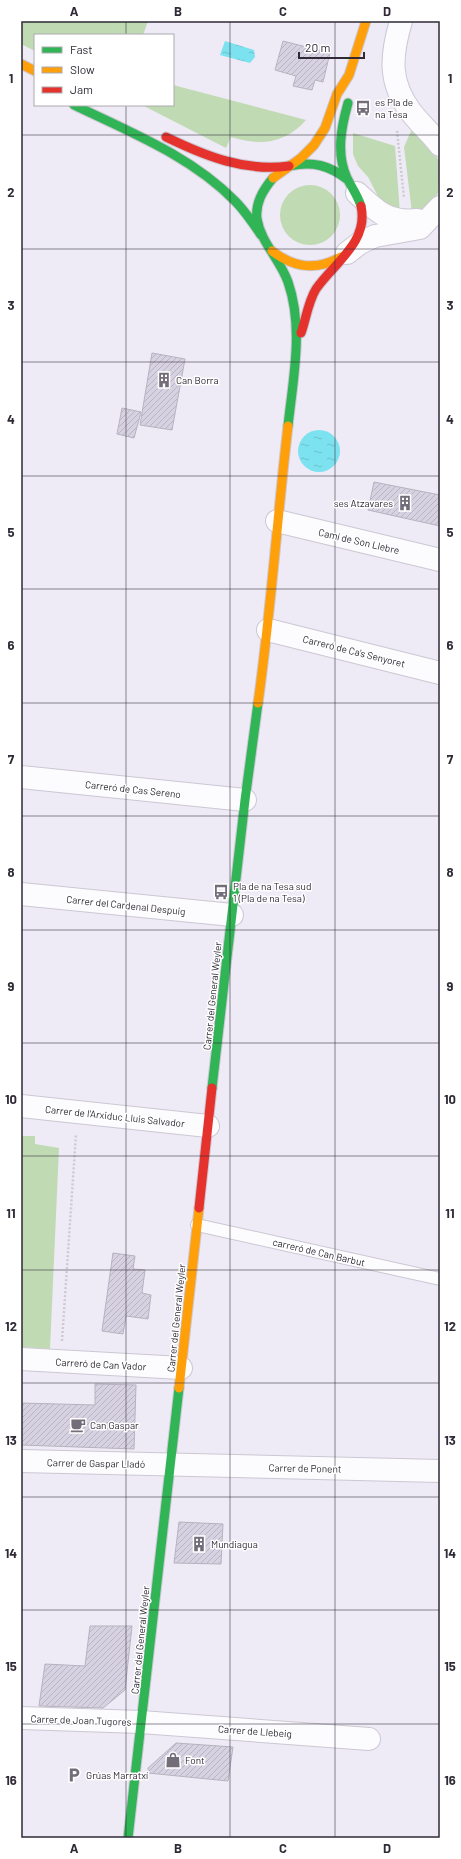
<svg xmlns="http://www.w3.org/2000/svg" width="461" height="1859" font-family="Barlow,sans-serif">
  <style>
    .green { fill: #c0dab3 }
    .water { fill: url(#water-ripples) }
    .building { fill: url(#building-hatch); stroke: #b7b3be }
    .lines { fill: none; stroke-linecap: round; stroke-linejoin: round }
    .lane-casing { stroke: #ccc8d3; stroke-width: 14 }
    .street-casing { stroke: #ccc8d3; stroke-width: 24 }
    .fast-casing { stroke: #ccc8d3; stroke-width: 11 }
    .slow-casing { stroke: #ccc8d3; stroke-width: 11 }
    .jam-casing { stroke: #ccc8d3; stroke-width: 11 }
    .path { stroke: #cdcbd1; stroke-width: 2.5; stroke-dasharray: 2 2; stroke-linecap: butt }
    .lane { stroke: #fcfcfe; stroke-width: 12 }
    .street { stroke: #fcfcfe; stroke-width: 22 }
    .fast { stroke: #30b455; stroke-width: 9 }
    .slow { stroke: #ff9f0a; stroke-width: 9 }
    .jam { stroke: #e5322d; stroke-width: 9 }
    .grid { fill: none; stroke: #2f2a36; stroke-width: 1; stroke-opacity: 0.55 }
    .labels { text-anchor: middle; stroke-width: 3; stroke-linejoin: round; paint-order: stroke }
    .poi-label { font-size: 10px; fill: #2f2a36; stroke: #fff; text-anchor: start }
    .street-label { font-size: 10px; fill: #2f2a36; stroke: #fff }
    .neatline { fill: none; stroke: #2f2a36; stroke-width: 1.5 }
    .grid-label { font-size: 13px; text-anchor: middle; font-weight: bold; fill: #2f2a36 }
  </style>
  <defs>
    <pattern id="water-ripples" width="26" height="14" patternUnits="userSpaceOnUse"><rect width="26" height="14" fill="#7ce2ef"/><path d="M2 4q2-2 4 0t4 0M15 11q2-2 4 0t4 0" fill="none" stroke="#6cc2ce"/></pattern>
    <pattern id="building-hatch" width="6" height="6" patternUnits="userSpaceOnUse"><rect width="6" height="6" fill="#d7d2e1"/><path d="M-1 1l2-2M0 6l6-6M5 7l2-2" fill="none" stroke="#b9b4c2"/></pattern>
  </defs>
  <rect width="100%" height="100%" fill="#eeeaf6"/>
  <path class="green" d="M21 21H148L143 35H35V51L21 44Z
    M173 85 306 120C285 144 260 146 231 137L226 148 142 105H173Z
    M411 131 430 147 440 162 438 193 424 210 412 213 404 147Z
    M353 133 395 146 400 213 381 202 368 177 358 166 353 154Z
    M280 215a30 30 0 1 1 60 0a30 30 0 1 1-60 0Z
    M21 1136H35V1144L59 1148 50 1349 21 1347Z"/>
  <path class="water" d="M225 41 254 50 255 57 250 63 220 55Z
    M298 451a21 21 0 1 1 42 0a21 21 0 1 1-42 0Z"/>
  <path class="building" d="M283 41 330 53 323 82 315 80 312 90 293 86 296 76 275 70Z
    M152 353 185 359 172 430 140 425Z
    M122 408 141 412 134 438 117 434Z
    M374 482 440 495V526L368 510Z
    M113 1253 135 1256 133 1269 145 1270 142 1293 151 1295 148 1319 126 1316 123 1334 102 1331Z
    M95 1384 136 1385 134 1449 21 1445V1403L95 1405Z
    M179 1522 223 1524 221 1564 174 1563Z
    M90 1626H132L125 1690 103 1708 39 1706 45 1664 85 1666Z
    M176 1743 233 1747 228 1781 148 1773V1768Z"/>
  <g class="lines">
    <g class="lane-casing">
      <path id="lane" d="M197 1225 440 1279"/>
    </g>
    <g class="street-casing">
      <path id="street" d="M401 21C391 55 388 82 411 112 420 124 431 133 440 145
        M357 193C377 212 389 223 417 220
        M347 253 360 243 375 236 420 228 440 207
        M277 521 440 560
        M268 630 440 673
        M21 777 245 800
        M21 894 232 915
        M21 1106 208 1126
        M21 1359 181 1368
        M21 1461 440 1471
        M21 1718 141 1722 369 1739"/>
    </g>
    <g class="fast-casing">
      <path id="fast" d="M348 103C341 128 336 154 347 178 352 188 358 196 361 206
        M74 105C130 132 191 156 235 201 245 211 253 223 261 235
        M289 166C313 161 329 165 348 180
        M273 178C263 190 255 203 257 219 261 243 280 259 288 282 304 328 293 379 288 426
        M212 1088 245 800 258 703
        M128 1838 179 1388"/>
    </g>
    <g class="slow-casing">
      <path id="slow" d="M21 64 35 71
        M273 178 301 158 314 145 325 128 337 94 349 75 366 21
        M272 251C294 268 316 271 341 257
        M258 703C271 611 277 519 288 426
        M179 1388 199 1208"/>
    </g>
    <g class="jam-casing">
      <path id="jam" d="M166 137C205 156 245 172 289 166
        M301 333C306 319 308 302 316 289 334 263 369 242 361 206
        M199 1208 212 1088"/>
    </g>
    <path class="path" d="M397 131 404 198
      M62 1341 76 1134"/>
    <use href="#lane" class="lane"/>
    <use href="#street" class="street"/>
    <use href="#fast" class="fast"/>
    <use href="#slow" class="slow"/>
    <use href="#jam" class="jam"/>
  </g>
  <path class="grid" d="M126 21V35M230 21V1838M335 21V1838M126 105V1838M21 135H440M21 249H440M21 362H440M21 476H440M21 589H440M21 703H440M21 816H440M21 930H440M21 1043H440M21 1156H440M21 1270H440M21 1383H440M21 1497H440M21 1610H440M21 1724H440"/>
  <defs>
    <g id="bus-bare" transform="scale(1.2)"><path d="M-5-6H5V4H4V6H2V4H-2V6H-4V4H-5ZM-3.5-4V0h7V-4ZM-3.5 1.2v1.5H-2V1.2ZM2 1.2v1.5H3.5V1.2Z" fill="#726d79" stroke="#fff" stroke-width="2.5" paint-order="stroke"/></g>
    <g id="building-bare" transform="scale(1.2)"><path d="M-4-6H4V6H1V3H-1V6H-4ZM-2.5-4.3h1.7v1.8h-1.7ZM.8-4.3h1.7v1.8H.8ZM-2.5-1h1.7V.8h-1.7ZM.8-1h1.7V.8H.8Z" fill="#726d79" stroke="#fff" stroke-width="2.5" paint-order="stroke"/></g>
    <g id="cafe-bare" transform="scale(1.2)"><path d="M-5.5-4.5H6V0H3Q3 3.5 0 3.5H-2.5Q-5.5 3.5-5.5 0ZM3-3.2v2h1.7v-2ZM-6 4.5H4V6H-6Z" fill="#726d79" stroke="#fff" stroke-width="2.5" paint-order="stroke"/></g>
    <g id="shop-bare" transform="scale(1.2)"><path d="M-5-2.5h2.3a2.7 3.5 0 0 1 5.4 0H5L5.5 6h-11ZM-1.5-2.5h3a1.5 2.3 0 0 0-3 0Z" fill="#726d79" stroke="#fff" stroke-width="2.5" paint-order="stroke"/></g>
    <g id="parking-bare" transform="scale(1.2)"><path d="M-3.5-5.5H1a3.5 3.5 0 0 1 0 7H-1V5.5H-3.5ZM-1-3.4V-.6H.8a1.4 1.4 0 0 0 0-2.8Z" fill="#726d79" stroke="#fff" stroke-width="2.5" paint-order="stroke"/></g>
  </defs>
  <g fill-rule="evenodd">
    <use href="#bus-bare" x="363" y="108"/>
    <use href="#building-bare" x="164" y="380"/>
    <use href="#building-bare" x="405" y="503"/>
    <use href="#bus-bare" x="221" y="892"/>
    <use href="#cafe-bare" x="78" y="1425"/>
    <use href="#building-bare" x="199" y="1544"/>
    <use href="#shop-bare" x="173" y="1760"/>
    <use href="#parking-bare" x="74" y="1775"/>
  </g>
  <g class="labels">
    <g class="poi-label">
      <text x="375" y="106">es Pla de<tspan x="375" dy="12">na Tesa</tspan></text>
      <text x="176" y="384">Can Borra</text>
      <text x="393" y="507" text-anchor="end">ses Atzavares</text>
      <text x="233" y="890">Pla de na Tesa sud<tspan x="233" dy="12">1 (Pla de na Tesa)</tspan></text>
      <text x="90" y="1429">Can Gaspar</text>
      <text x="211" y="1548">Mundiagua</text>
      <text x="185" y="1764">Font</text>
      <text x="86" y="1779">Grúas Marratxí</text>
    </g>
    <g class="street-label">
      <text transform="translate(359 541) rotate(13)" y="4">Camí de Son Llebre</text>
      <text transform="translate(354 651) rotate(14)" y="4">Carreró de Ca's Senyoret</text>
      <text transform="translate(133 789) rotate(6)" y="4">Carreró de Cas Sereno</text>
      <text transform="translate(126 905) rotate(6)" y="4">Carrer del Cardenal Despuig</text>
      <text transform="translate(212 996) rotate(-84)" y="4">Carrer del General Weyler</text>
      <text transform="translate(115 1116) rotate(6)" y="4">Carrer de l'Arxiduc Lluis Salvador</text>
      <text transform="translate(319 1252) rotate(13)" y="4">carreró de Can Barbut</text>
      <text transform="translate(176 1318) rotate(-84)" y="4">Carrer del General Weyler</text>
      <text transform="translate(101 1364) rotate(3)" y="4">Carreró de Can Vador</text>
      <text transform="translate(96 1463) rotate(1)" y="4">Carrer de Gaspar Lladó</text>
      <text transform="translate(305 1468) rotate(1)" y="4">Carrer de Ponent</text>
      <text transform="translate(140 1640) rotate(-84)" y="4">Carrer del General Weyler</text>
      <text transform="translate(81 1720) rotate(2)" y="4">Carrer de Joan Tugores</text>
      <text transform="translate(255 1731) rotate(4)" y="4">Carrer de Llebeig</text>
    </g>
  </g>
  <rect width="461" height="1859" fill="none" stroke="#ffffff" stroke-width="44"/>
  <rect x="34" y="34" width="140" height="72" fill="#ffffff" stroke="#acaaaf"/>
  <rect x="42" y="47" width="20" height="6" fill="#30b455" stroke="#acaaaf"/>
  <text x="70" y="54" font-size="12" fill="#2f2a36">Fast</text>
  <rect x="42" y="67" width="20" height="6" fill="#ff9f0a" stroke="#acaaaf"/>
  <text x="70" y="74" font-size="12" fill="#2f2a36">Slow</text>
  <rect x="42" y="87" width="20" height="6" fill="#e5322d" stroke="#acaaaf"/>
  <text x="70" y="94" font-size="12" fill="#2f2a36">Jam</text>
  <path d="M299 52v6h65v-6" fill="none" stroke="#2f2a36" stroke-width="2"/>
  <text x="305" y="52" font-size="12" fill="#2f2a36" stroke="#ffffff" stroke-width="3" paint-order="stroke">20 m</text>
  <rect x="22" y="22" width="417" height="1815" class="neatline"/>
  <g class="grid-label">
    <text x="74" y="16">A</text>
    <text x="178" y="16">B</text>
    <text x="283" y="16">C</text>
    <text x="387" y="16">D</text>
    <text x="11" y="83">1</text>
    <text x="450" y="83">1</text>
    <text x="11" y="197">2</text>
    <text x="450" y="197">2</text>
    <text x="11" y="310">3</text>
    <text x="450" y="310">3</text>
    <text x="11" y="424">4</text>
    <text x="450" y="424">4</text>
    <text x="11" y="537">5</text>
    <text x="450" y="537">5</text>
    <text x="11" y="650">6</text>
    <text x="450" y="650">6</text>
    <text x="11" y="764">7</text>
    <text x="450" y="764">7</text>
    <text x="11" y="877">8</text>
    <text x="450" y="877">8</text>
    <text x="11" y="991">9</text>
    <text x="450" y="991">9</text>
    <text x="11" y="1104">10</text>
    <text x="450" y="1104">10</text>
    <text x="11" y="1218">11</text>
    <text x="450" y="1218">11</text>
    <text x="11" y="1331">12</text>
    <text x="450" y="1331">12</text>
    <text x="11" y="1445">13</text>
    <text x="450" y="1445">13</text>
    <text x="11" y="1558">14</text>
    <text x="450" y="1558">14</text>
    <text x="11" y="1671">15</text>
    <text x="450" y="1671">15</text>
    <text x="11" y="1785">16</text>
    <text x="450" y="1785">16</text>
    <text x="74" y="1853">A</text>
    <text x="178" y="1853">B</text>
    <text x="283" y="1853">C</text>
    <text x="387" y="1853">D</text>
  </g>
</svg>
